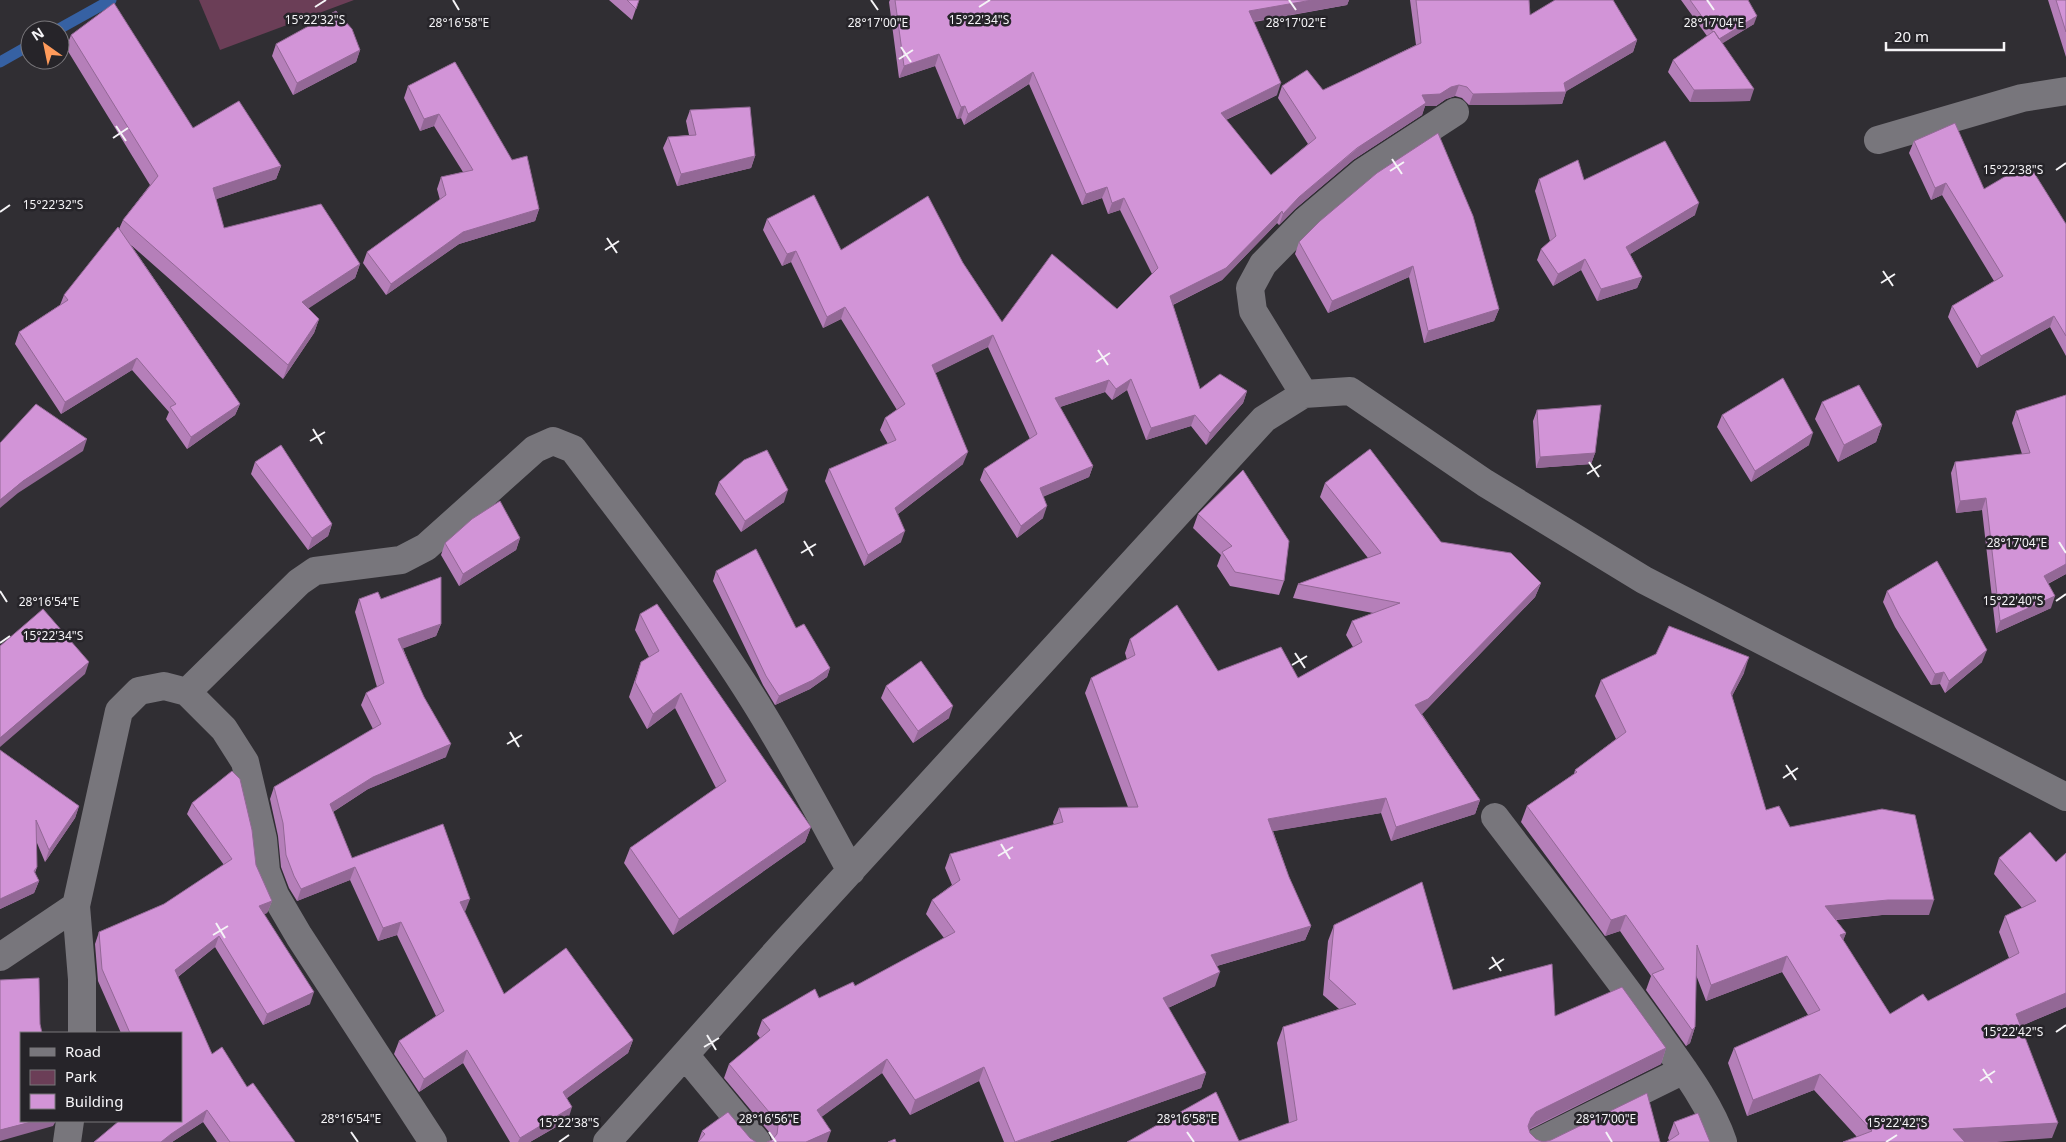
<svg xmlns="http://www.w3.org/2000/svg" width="2066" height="1142" font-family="'Noto Sans',sans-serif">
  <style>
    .green { fill: #6b3e57 }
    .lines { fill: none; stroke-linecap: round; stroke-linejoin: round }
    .stream { stroke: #3661a3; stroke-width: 11 }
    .minor { stroke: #78767c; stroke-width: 28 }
    .wall { fill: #b57fb9 }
    .shaded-wall { fill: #936896 }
    .building { fill: #d294d7; stroke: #936896 }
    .ticks { fill: none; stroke: #f5f4f7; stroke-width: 2 }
    .ticks-label { font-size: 12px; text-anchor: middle; fill: #f5f4f7; stroke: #262429; stroke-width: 5; stroke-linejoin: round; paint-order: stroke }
  </style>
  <rect width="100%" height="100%" fill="#302e33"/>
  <path class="green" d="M199 0H354L220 50Z"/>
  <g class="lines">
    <path class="stream" d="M57 30 111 0
      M0 62 30 45"/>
    <path class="minor" d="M1878 140 2022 98 2066 91
      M1304 394 1253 311 1250 288 1263 264 1305 221 1363 172 1455 112
      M187 692 299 582 315 571 401 560 426 547 535 449 553 441 573 449C634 530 698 611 752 697 788 754 819 813 851 871
      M1495 817C1549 888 1605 959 1657 1032 1680 1065 1710 1103 1723 1142
      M0 957 76 906
      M82 1033V979L76 906 119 711 139 691 164 686 187 692 224 729 245 762 263 839 266 871 275 895 299 936 433 1142
      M685 1055 757 1142
      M67 1142 70 1121
      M607 1142 788 939 1264 419 1304 394 1350 391 1485 483 1644 580 2066 797
      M1538 1142 1684 1070"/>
  </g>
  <path class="wall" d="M609 0H639L632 20Z
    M890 0H1349L1347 5 1254 22 1277 95 1226 120 1271 175 1308 144 1278 98 1282 86 1323 90 1416 45 1410 0H1529L1530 15 1637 40 1633 52 1566 91 1562 104 1469 105 1462 98 1455 96 1446 99 1436 106H1425L1422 115 1353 160 1295 209 1279 225 1277 223 1222 280 1173 305 1200 389 1247 391 1243 403 1206 445 1191 426 1146 440 1127 390 1112 400 1105 392 1060 407 1093 466 1089 477 1044 496 1043 518 1017 538 980 480 984 469 1030 439 988 347 935 373 963 464 898 514 901 542 864 566 825 481 829 469 888 444 880 430 885 418 897 410 841 319 823 328 791 262 782 266 763 230 767 219 841 250 963 263 1002 322 1117 309 1152 274 1120 210 1108 214 1102 198 1082 205 1029 84 964 125 961 118 957 119 935 66 899 78 889 2Z
    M1681 0H1748L1754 24 1722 43 1750 101 1690 102 1668 72 1673 60 1707 36Z
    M2048 0H2066V57Z
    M71 35 193 128 281 166 276 179 216 199 224 228 360 264 355 278 308 308 319 319 314 333 283 379 131 245 240 404 235 415 187 449 166 419 169 412 132 370 61 414 15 344 19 332 60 305 64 295 119 229 123 220 150 185 66 48Z
    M276 44 360 50 356 62 293 95 272 56Z
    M455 62 539 209 535 221 459 244 386 295 363 263 367 252 440 200 437 189 441 177 463 172 434 126 420 131 404 98 408 86Z
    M690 110 755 156 751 168 677 186 663 148 668 137 689 135 686 121Z
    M1914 141 1984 189 2066 224V356L2050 327 1977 368 1948 317 1952 306 1994 281 1942 195 1931 200 1909 153Z
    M1377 173 1499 309 1494 321 1424 343 1409 277 1328 313 1295 254 1299 242Z
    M1539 179 1584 180 1695 215 1630 254 1642 277 1637 288 1597 301 1581 270 1553 286 1537 260 1541 249 1550 241 1535 191Z
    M2066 395V574L2048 584 2051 608 1996 633 1982 510 1956 513 1951 473 1955 462 2022 454 2012 423 2016 411Z
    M1822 402 1882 425 1876 442 1838 462 1815 419Z
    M1537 410 1595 453 1591 464 1536 468 1533 421Z
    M1722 415 1809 445 1751 482 1717 427Z
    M255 462 332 524 328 536 308 550 251 474Z
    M719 482 784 502 741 532 715 494Z
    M1325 483 1441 542 1541 583 1535 597 1422 714 1480 800 1475 814 1391 841 1381 813 1273 831 1289 877 1311 926 1305 940 1217 966 1215 986 1168 1008 1206 1073 1201 1088 1049 1142H1004L979 1081 910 1115 882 1073 821 1117 772 1140 769 1132 724 1078 729 1064 760 1038 757 1034 762 1020 819 998 855 986 944 938 926 914 932 900 952 885 945 868 950 854 1054 825 1053 822 1059 808 1128 807 1085 693 1091 678 1127 660 1125 653 1130 639 1218 671 1298 678 1353 647 1346 635 1352 621 1373 613 1293 598 1298 584 1368 558 1320 497Z
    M1198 514 1284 581 1279 595 1230 586 1217 566 1221 555 1193 528Z
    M520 538 516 550 459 586 441 555 445 543Z
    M716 571 796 628 830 668 827 677 810 689 775 705 763 685 713 581Z
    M1887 591 1982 662 1945 693 1940 684 1931 685 1895 627 1883 602Z
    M359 599H381L441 624 436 636 403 648 446 757 368 789 333 812 352 858 465 912H464L504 994 633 1040 628 1053 567 1098 568 1120 530 1142H510L463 1063 419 1092 394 1054 399 1041 436 1016 397 935 378 941 350 880 297 901 289 888 281 867 278 836 270 799 274 787 373 729 361 705 366 693 377 687 355 612Z
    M640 614 811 827 805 842 673 935 624 863 630 848 716 788 675 708 647 729 629 697 641 662 649 657 635 630Z
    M1744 673 1732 696 1766 810 1790 827 1929 915H1882L1836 920 1846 933 1843 940 1890 1014 1928 1001 2009 958 1999 932 2005 916 2022 908 1994 874 1999 858 2056 862 2066 853V1007L2021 1026 2052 1138 1857 1137 1814 1090 1747 1116 1728 1063 1734 1048 1808 1015 1782 972 1706 1001 1696 975 1695 1027 1690 1043 1686 1046 1646 990 1651 976 1620 931 1605 936 1521 822 1527 806 1574 774 1575 770 1616 739 1595 696 1601 680Z
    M886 686 949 718 913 743 881 698Z
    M0 750 79 806 75 818 45 862 37 843V867L35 873 39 881 34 893 0 909Z
    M192 803 256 865 272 901 267 913 264 914 310 1004 263 1025 215 947 178 977 212 1054 247 1087 295 1142H217L203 1122 172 1142H94L181 1121V1033H121L98 981 95 944 99 932 164 904 224 865 187 814Z
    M1334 925 1453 990 1555 1016 1666 1048 1661 1064 1529 1130 1530 1133 1536 1139 1543 1142 1239 1141 1289 1123 1277 1043 1283 1027 1339 1009 1323 995 1328 941Z
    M1674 1122 1710 1142 1669 1140 1668 1138Z
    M702 1131 750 1138 698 1142Z"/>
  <path class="shaded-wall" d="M1312 0H1349L1347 5 1245 23 1249 11Z
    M1757 16 1754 24 1715 48 1718 39Z
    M1637 40 1633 52 1565 92H1566L1562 104 1469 105 1473 94 1564 83Z
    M360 50 356 62 293 95 297 83Z
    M939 54 935 66 899 78 904 66Z
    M1033 72 1029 84 964 125 968 114Z
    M1281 83 1277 95 1217 124 1221 113Z
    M1459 85 1455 96 1446 99 1436 106H1425L1422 115 1353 160 1295 209 1279 225 1283 214 1299 197 1422 95Z
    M1754 89 1750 101 1690 102 1694 90Z
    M965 106 961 118 957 119 961 107Z
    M439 114 434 126 420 131 424 119Z
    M755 156 751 168 677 186 681 174Z
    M281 166 276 179 208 202 213 188Z
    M1946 183 1942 195 1931 200 1935 188Z
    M1107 187 1102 198 1082 205 1086 194Z
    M1124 198 1120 210 1108 214 1112 203Z
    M1699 203 1695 215 1622 259 1626 247Z
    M539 209 535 221 459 244 386 295 391 284 463 232Z
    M1282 211 1277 223 1222 280 1166 308 1170 296Z
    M796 251 791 262 782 266 787 254Z
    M1585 259 1581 270 1553 286 1558 274Z
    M360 264 355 278 297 316 302 302Z
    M1413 266 1409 277 1328 313 1332 301Z
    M1642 277 1637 288 1597 301 1601 289Z
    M845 307 841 319 823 328 827 317Z
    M1499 309 1494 321 1424 343 1428 331Z
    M2054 316 2050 327 1977 368 1981 356Z
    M319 319 314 333 283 379 288 365Z
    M993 335 988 347 928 377 932 365Z
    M137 358 132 370 61 414 65 402Z
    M1131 379 1127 390 1112 400 1116 389Z
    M1109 380 1105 392 1051 410 1055 398Z
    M1247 391 1243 403 1206 445 1210 433Z
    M240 404 235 415 187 449 191 437Z
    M1195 415 1191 426 1146 440 1151 428Z
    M1882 425 1876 442 1838 462 1844 445Z
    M1813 433 1809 445 1751 482 1755 471Z
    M87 439 83 451 18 493 0 508V500L23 481Z
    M968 452 963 464 890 520 895 508Z
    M1595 453 1591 464 1536 468 1540 457Z
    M1093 466 1089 477 1036 500 1040 488Z
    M788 490 784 502 741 532 745 521Z
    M1986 498 1982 510 1956 513 1960 501Z
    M1047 506 1043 518 1017 538 1021 526Z
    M332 524 328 536 308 550 312 538Z
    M905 531 901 542 864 566 868 555Z
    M520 538 516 550 459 586 463 574Z
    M2066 564V574L2039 588 2044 576Z
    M1541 583 1535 597 1423 713 1410 719 1415 705Z
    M2055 596 2051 608 1996 633 2000 621Z
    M441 624 436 636 394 652 398 639Z
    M1987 650 1982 662 1945 693 1949 681Z
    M1749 657 1744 673 1725 709 1731 693Z
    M89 662 85 674 0 747V738Z
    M830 668 827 677 810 689 775 705 779 696Z
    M1944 672 1940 684 1931 685 1935 674Z
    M681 693 675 708 647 729 653 714Z
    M953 706 949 718 913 743 918 731Z
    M451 744 446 757 368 789 325 817 330 804 373 777Z
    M1386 798 1381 813 1263 833 1268 819Z
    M1480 800 1475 814 1391 841 1396 827Z
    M79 806 75 818 45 862 49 850Z
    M811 827 805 842 673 935 679 919Z
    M355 867 350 880 297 901 301 889Z
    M39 881 34 893 0 909V899Z
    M470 899 465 912 455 915 460 902Z
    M1888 900H1934L1929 915H1882L1819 921 1825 906Z
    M272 901 267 913 255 918 259 906Z
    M1626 915 1620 931 1605 936 1611 920Z
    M401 922 397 935 378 941 383 928Z
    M1311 926 1305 940 1206 969 1211 955Z
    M1846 933 1840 949V935Z
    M219 936 215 947 171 982 175 970Z
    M1787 956 1782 972 1706 1001 1711 985Z
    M1220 972 1215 986 1157 1013 1163 998Z
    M314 992 310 1004 263 1025 267 1014Z
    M2066 993V1007L2011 1030 2016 1014Z
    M1695 1027 1690 1043 1686 1046 1692 1030Z
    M633 1040 628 1053 559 1104 563 1092Z
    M1666 1048 1661 1064 1531 1128 1525 1134 1531 1118 1536 1112Z
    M467 1050 463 1063 419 1092 424 1079Z
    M887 1059 882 1073 812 1124 817 1110Z
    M984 1067 979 1081 910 1115 915 1100Z
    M1206 1073 1201 1088 1049 1142H1015Z
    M1820 1074 1814 1090 1747 1116 1753 1100Z
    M572 1107 568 1120 530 1142H518L520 1138Z
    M207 1110 203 1122 172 1142H161L171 1134Z
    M35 1121H56L53 1126 0 1141V1130Z
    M2058 1123 2052 1138 1997 1142H1949L1953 1129Z
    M831 1131 827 1142H806Z"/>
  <path class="building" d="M627 0H639L636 9Z
    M895 0H1312L1249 11 1281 83 1221 113 1271 175 1316 138 1282 86 1307 70 1323 90 1421 43 1416 0H1529L1530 15 1555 0H1613L1637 40 1564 83 1566 92 1473 94 1467 87 1459 85 1451 87 1440 94 1422 95 1426 103 1357 148 1299 197 1283 214 1282 211 1226 268 1170 296 1200 389 1220 374 1247 391 1210 433 1195 415 1151 428 1131 379 1116 389 1109 380 1055 398 1093 466 1040 488 1047 506 1021 526 984 469 1037 434 993 335 932 365 968 452 895 508 905 531 868 555 829 469 896 440 885 418 905 404 845 307 827 317 796 251 787 254 767 219 814 195 841 250 928 196 963 263 1002 322 1052 254 1117 309 1158 268 1124 198 1112 203 1107 187 1086 194 1033 72 968 114 965 106 961 107 939 54 904 66Z
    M1690 0H1748L1757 16 1719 39 1714 31 1713 32Z
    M2056 0H2066V32Z
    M114 3 193 128 239 101 281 166 213 188 224 228 321 204 360 264 302 302 319 319 288 365 123 220 158 176 71 35Z
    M336 11 352 29 360 50 297 83 276 44Z
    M1714 31 1754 89 1694 90 1673 60Z
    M455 62 512 160 527 156 539 209 463 232 391 284 367 252 446 195 441 177 473 170 439 114 424 119 408 86Z
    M750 107 755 156 681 174 668 137 696 135 690 110Z
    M1955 123 1984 189 2028 163 2066 224V336L2054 316 1981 356 1952 306 2003 276 1946 183 1935 188 1914 141Z
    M1438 133 1473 216 1499 309 1428 331 1413 266 1332 301 1299 242 1320 221 1377 173Z
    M1665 141 1699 203 1626 247 1642 277 1601 289 1585 259 1558 274 1541 249 1556 236 1539 179 1578 160 1584 180Z
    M118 227 240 404 191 437 170 407 176 404 137 358 65 402 19 332 68 300 64 295Z
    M1783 378 1813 433 1755 471 1722 415Z
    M1859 385 1882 425 1844 445 1822 402Z
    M2066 395V564L2044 576 2055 596 2000 621 1986 498 1960 501 1955 462 2030 453 2016 411Z
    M36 404 87 439 23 481 0 500V443Z
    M1601 405 1595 453 1540 457 1537 410Z
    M281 445 332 524 312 538 255 462Z
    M1370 449 1441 542 1511 553 1541 583 1428 699 1415 705 1480 800 1396 827 1386 798 1268 819 1289 877 1311 926 1211 955 1220 972 1163 998 1206 1073 1015 1142 984 1067 915 1100 887 1059 817 1110 831 1131 806 1142H767L772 1140 777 1134 778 1126 774 1118 729 1064 770 1030 762 1020 815 989 819 998 853 982 855 986 955 932 932 900 960 880 950 854 1063 822 1059 808 1138 807 1091 678 1135 655 1130 639 1177 605 1218 671 1281 647 1298 678 1362 642 1352 621 1400 603 1298 584 1381 553 1325 483Z
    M767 450 788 490 745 521 719 482 744 460Z
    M1243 470 1289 541 1284 581 1235 572 1222 552 1232 546 1198 514Z
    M500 501 520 538 463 574 445 543 472 519Z
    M756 549 796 628 804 624 830 668 813 680 779 696 766 676 716 571Z
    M1937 561 1987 650 1949 681 1944 672 1935 674 1899 615 1887 591Z
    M441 577V624L398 639 424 697 451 744 373 777 330 804 352 858 443 824 470 899 460 902 504 994 566 948 633 1040 563 1092 572 1107 520 1138 467 1050 424 1079 399 1041 444 1011 401 922 383 928 355 867 301 889 294 876 286 855 283 823 274 787 381 724 366 693 384 683 359 599 378 592 381 599Z
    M657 604 811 827 679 919 630 848 726 781 681 693 653 714 635 682 641 662 659 651 640 614Z
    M43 609 89 662 0 738V646Z
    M1669 626 1749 657 1731 693 1766 810 1779 806 1790 827 1882 809 1915 815 1934 900H1888L1825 906 1846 933 1840 935 1890 1014 1923 994 1928 1001 2019 953 2005 916 2036 901 1999 858 2030 832 2056 862 2066 853V993L2016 1014 2058 1123 1953 1129 1965 1142H1843L1872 1131 1820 1074 1753 1100 1734 1048 1820 1010 1787 956 1711 985 1697 945 1695 1027 1692 1030 1652 974 1664 969 1626 915 1611 920 1527 806 1577 772 1575 770 1626 732 1601 680 1656 654Z
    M921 661 953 706 918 731 886 686Z
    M0 750 79 806 49 850 36 820 37 867 34 871 39 881 0 899Z
    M232 771 240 779 252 830 256 865 272 901 259 906 314 992 267 1014 219 936 175 970 212 1054 222 1047 247 1087 253 1083 295 1142H230L207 1110 171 1134 161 1142H94L119 1121H181V1033H130L102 969 99 932 164 904 232 859 192 803Z
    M1422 882 1453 990 1552 964 1555 1016 1622 987 1666 1048 1536 1112 1531 1118 1528 1126 1530 1133 1536 1139 1543 1142 1551 1140 1647 1093 1660 1142H1127L1216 1092 1239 1141 1297 1120 1283 1027 1356 1004 1329 979 1334 925Z
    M39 978 40 1024 42 1033H21V1121H35L0 1130V980Z
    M728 1112 750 1138 756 1142H698L705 1134 702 1131Z
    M1698 1113 1710 1142H1667L1679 1134 1674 1122Z
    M895 1139 896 1142H888Z"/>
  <path class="ticks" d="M453 0 459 10M871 0 878 10M1289 0 1296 10M1707 0 1714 10M315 7 326 0M979 7 990 0M901 47 911 62M899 59 913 50M116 126 126 141M113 138 128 128M1392 159 1402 174M2056 170 2066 163M1390 171 1404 162M0 212 10 205M607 238 617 253M605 250 619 241M1883 271 1893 286M1881 283 1895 274M1098 350 1108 365M1096 362 1110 353M313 429 322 444M310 441 325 432M1589 462 1599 477M1587 474 1601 465M804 541 813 556M2059 542 2066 553M801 553 816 544M0 591 7 602M2056 601 2066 594M0 643 10 636M1295 653 1305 668M1292 665 1307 656M510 732 519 747M507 744 522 735M1786 765 1796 780M1783 778 1798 768M1001 844 1010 859M998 856 1013 847M216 923 225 938M213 935 228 926M1492 957 1501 971M1489 969 1504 959M2056 1032 2066 1025M707 1035 716 1050M704 1047 719 1038M1983 1069 1992 1083M1980 1081 1995 1071M351 1132 358 1142M769 1132 776 1142M1187 1132 1194 1142M1606 1132 1612 1142M559 1142 569 1135M1886 1142 1897 1135"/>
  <g class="ticks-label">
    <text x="315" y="24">15°22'32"S</text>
    <text x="979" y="24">15°22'34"S</text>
    <text x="459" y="27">28°16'58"E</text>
    <text x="878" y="27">28°17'00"E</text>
    <text x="1296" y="27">28°17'02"E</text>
    <text x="1714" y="27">28°17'04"E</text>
    <text x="2013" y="174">15°22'38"S</text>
    <text x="53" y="209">15°22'32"S</text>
    <text x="2017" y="547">28°17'04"E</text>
    <text x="2013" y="605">15°22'40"S</text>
    <text x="49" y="606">28°16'54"E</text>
    <text x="53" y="640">15°22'34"S</text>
    <text x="2013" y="1036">15°22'42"S</text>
    <text x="351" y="1123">28°16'54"E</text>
    <text x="769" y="1123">28°16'56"E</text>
    <text x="1187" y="1123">28°16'58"E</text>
    <text x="1606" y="1123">28°17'00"E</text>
    <text x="569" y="1127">15°22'38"S</text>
    <text x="1897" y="1127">15°22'42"S</text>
  </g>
  <rect x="20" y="1032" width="162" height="90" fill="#262429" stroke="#79777b"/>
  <rect x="30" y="1048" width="25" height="8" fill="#78767c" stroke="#79777b"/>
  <text x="65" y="1057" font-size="15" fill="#f5f4f7">Road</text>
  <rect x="30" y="1070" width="25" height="15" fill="#6b3e57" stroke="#79777b"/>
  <text x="65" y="1082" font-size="15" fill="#f5f4f7">Park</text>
  <rect x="30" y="1094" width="25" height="15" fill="#d294d7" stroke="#79777b"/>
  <text x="65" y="1107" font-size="15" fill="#f5f4f7">Building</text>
  <g transform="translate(45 45) rotate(327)"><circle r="24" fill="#262429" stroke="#79777b"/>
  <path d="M0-4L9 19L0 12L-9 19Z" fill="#ff9b5b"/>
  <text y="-8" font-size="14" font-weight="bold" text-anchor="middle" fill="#f5f4f7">N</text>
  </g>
  <path d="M1886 42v8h118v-8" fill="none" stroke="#f5f4f7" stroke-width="2.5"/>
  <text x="1894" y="42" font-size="15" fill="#f5f4f7" stroke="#262429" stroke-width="4" paint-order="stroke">20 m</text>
</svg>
